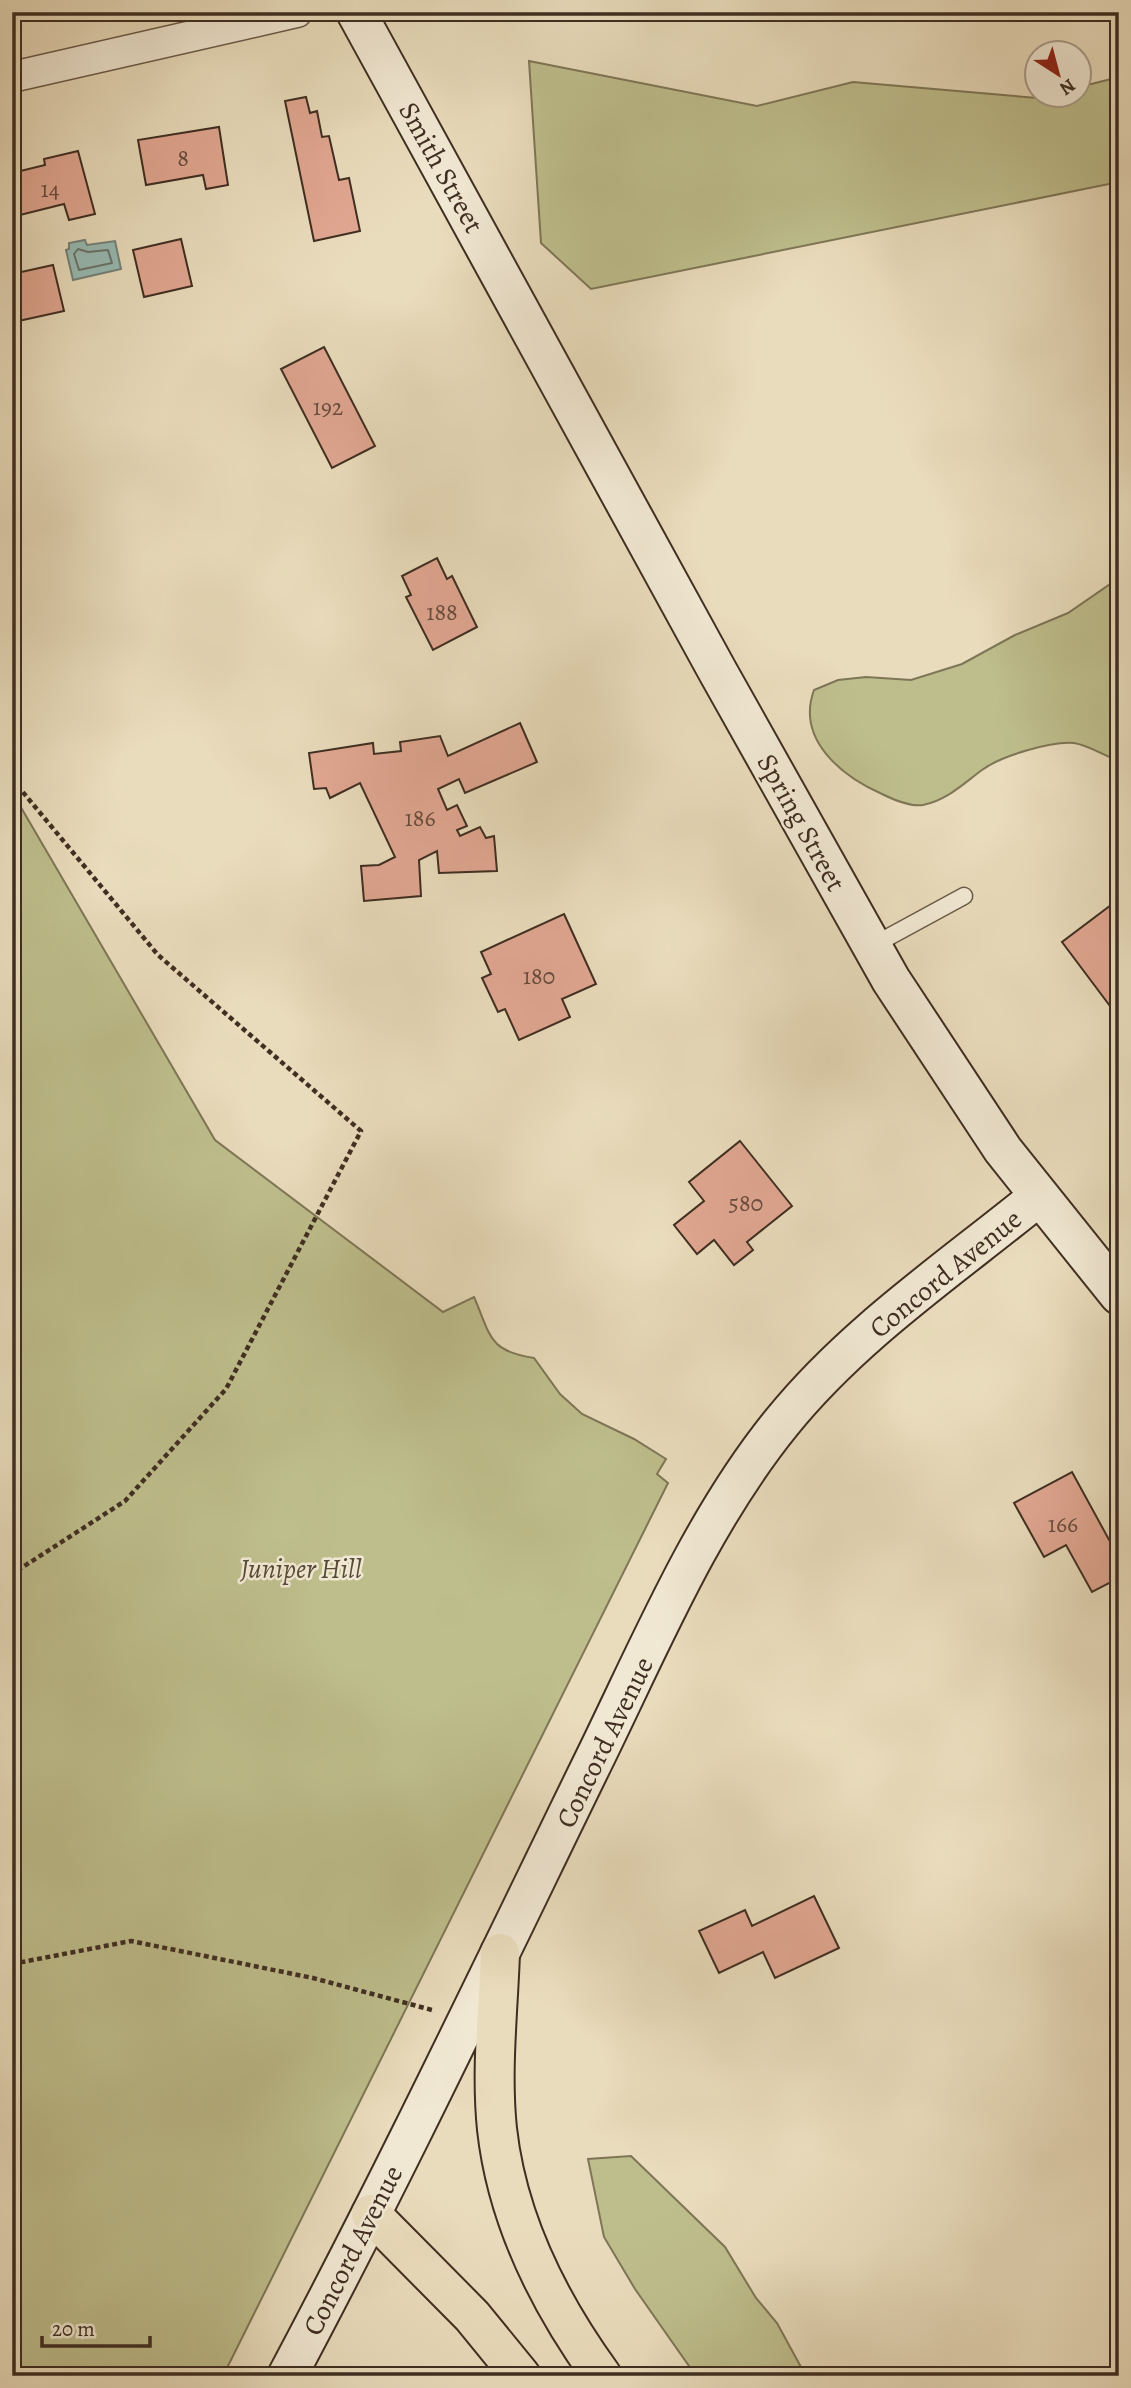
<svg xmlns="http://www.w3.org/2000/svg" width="1131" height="2388" font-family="Alegreya,serif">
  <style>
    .green { fill: #bebe8c; stroke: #7e7657; stroke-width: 2 }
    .water { fill: #97bbb4; stroke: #74837a; stroke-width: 2 }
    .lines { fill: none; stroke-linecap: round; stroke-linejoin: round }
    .shore { stroke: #6b746b; stroke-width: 2 }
    .building { fill: #e1a792; stroke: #3f2e22; stroke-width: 2 }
    .service-casing { stroke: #6a5a48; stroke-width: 19 }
    .minor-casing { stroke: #6a5a48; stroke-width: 33 }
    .secondary-casing { stroke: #3f2e22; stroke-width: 42 }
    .motorway-casing { stroke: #3f2e22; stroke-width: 42 }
    .path { stroke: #3f2e22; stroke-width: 4.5; stroke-dasharray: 5 3.5; stroke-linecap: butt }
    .service { stroke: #f1e8d3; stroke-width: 16 }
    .minor { stroke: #f1e8d3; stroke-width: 30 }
    .secondary { stroke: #f1e8d3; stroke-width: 38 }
    .motorway { stroke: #e9dcbc; stroke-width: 38 }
    .labels { text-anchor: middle; stroke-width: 5; stroke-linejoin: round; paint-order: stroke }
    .number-label { font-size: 24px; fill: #684c3e }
    .street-label { font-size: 28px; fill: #3f2e22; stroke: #f1e8d3 }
    .park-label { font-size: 28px; font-style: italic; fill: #584b37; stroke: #f1e8d3 }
  </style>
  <rect width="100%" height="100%" fill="#e9dcbc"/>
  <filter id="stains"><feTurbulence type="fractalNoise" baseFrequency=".00286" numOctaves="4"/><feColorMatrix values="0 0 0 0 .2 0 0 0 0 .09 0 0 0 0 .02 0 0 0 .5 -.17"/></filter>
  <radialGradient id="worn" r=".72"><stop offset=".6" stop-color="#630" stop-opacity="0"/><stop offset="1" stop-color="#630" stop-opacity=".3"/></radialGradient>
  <path class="green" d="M529 61 757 106 853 82 1037 98 1078 94 1079 87 1119 77V182L591 289 541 243Z
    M1119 578V761C1105 756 1088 745 1074 743 1051 741 1001 756 982 770 963 784 947 800 923 805 910 807 894 800 882 794 841 776 796 739 814 690L838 680 866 677 911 680 962 664 1015 635 1068 613Z
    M12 792 215 1140 443 1312 474 1297C491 1336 488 1351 534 1358L560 1394 582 1414 634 1439 666 1459 657 1474 668 1483 223 2376H12Z
    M631 2156 725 2247 756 2298 777 2323 801 2367 813 2376H696L635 2289 604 2237 588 2159Z"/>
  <path class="water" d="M85 240 87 245 115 241 121 269 73 280 66 250 69 249V243Z"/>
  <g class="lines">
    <path class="shore" d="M78 249 88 252 108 250 112 263 79 270 74 254Z"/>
  </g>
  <path class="building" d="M306 97 310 113 317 111 322 137 329 136 339 180 349 178 360 231 314 241 285 101Z
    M219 127 228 185 206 189 203 175 146 185 138 140Z
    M78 151 95 214 69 220 64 204 12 217V173L45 165 44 159Z
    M181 239 192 286 144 297 133 250Z
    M53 265 64 311 14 322 12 274Z
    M324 347 375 446 332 468 281 369Z
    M437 558 447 579 452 576 477 627 433 650 406 597 411 595 402 576Z
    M520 723 537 762 465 793 459 779 438 789 447 810 457 805 467 826 457 830 460 836 480 827 486 838 494 836 497 871 439 873 437 851 419 860 421 896 364 901 361 866 379 865 395 857 360 783 330 798 326 788 314 789 309 753 373 743 374 754 401 751 400 742 440 736 448 756Z
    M1119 899V1018L1062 942Z
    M564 914 596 984 562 999 570 1017 519 1040 505 1009 498 1012 482 978 491 974 481 952Z
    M740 1141 792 1206 747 1242 753 1250 734 1265 714 1240 697 1254 674 1225 704 1201 689 1182Z
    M1072 1472 1119 1558V1578L1092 1592 1066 1545 1044 1557 1014 1503Z
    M814 1896 839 1948 775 1978 763 1952 719 1973 699 1931 745 1910 752 1926Z"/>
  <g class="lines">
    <g class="service-casing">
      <path id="service" d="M872 946 964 896"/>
    </g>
    <g class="minor-casing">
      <path id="minor" d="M12 77 297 12"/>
    </g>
    <g class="secondary-casing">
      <path id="secondary" d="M356 12 718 672 891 980 1003 1150 1119 1295
        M287 2376C393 2177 490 1973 589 1770 647 1653 699 1524 782 1422 853 1334 951 1268 1038 1197"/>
    </g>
    <g class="motorway-casing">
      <path id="motorway" d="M500 1953C498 2011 491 2071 497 2129 507 2219 549 2303 602 2376
        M371 2214 472 2316 521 2376"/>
    </g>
    <path class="path" d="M12 779 158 955 361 1131 226 1389 125 1501 12 1574
      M12 1964 131 1941 313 1978 432 2010"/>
    <use href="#service" class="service"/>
    <use href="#minor" class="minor"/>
    <use href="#secondary" class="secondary"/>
    <use href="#motorway" class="motorway"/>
  </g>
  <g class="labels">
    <g class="number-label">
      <text x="183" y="166">8</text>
      <text x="50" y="197">14</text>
      <text x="328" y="415">192</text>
      <text x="442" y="620">188</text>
      <text x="420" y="826">186</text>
      <text x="539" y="984">180</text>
      <text x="746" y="1211">580</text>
      <text x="1063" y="1532">166</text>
    </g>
    <g class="street-label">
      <text transform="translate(442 167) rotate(61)" y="10">Smith Street</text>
      <text transform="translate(802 822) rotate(61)" y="10">Spring Street</text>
      <text transform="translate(945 1273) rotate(-39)" y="10">Concord Avenue</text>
      <text transform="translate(604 1742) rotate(-64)" y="10">Concord Avenue</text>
      <text transform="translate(352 2250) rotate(-63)" y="10">Concord Avenue</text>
    </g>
    <g class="park-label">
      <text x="301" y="1578">Juniper Hill</text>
    </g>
  </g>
  <rect width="1131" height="2388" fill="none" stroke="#e9dcbc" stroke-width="42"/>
  <rect x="14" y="14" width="1103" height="2360" fill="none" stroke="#3f2e22" stroke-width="3.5"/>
  <rect x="21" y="21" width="1089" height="2346" fill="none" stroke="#3f2e22" stroke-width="2"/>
  <g transform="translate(1058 74) rotate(144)"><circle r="33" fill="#f1e8d3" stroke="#aa9e8c" stroke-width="2"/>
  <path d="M0-5L12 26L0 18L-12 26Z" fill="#8f2418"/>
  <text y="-10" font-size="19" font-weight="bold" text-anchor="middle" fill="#3f2e22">N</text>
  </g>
  <path d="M42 2336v10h108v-10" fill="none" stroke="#3f2e22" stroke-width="3.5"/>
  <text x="52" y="2336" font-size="21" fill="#3f2e22" stroke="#f1e8d3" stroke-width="5" paint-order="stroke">20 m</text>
  <rect width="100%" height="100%" filter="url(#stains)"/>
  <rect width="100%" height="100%" fill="url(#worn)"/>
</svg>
